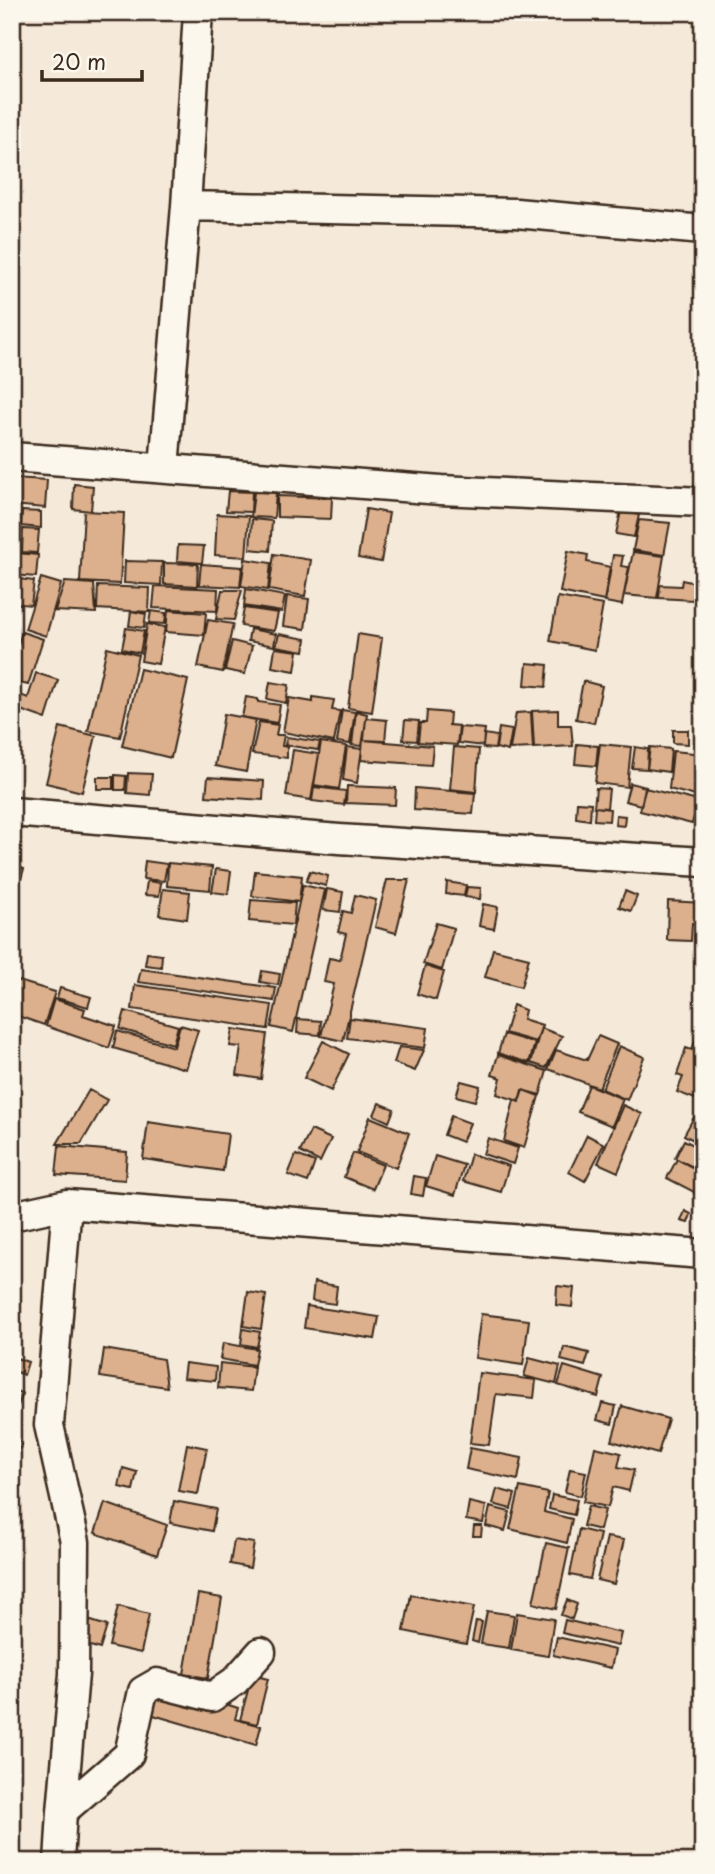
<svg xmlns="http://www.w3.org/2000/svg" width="715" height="1874" font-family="'Playpen Sans',sans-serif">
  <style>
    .building { fill: #dcb08d; stroke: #3b2a1e; stroke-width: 2 }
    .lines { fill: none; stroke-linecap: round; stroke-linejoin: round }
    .street-casing { stroke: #3b2a1e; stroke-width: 33 }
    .street { stroke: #fbf7ec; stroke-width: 28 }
  </style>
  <rect width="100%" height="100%" fill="#f5e9d9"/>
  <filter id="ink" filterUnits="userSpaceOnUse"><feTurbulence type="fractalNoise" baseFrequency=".0143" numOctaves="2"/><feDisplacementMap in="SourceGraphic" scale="14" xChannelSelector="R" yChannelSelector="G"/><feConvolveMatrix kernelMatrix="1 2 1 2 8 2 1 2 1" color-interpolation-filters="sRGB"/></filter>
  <g filter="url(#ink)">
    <path class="building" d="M12 478 47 480 45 508 12 505Z
      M74 484 93 486 91 511 73 509Z
      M228 491 252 492 251 512 226 511Z
      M254 492 276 493 274 518 251 517Z
      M277 496 332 498 331 519 277 517Z
      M366 509 389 513 381 562 358 558Z
      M22 511 41 512V528L21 526Z
      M84 511 124 513 120 584 80 582Z
      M621 511 639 515 634 537 616 534Z
      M217 514 249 516 246 557 215 555Z
      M252 519 272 521 270 551 250 549Z
      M639 520 670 523 664 555 633 550Z
      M23 529 39 530 37 553 22 552Z
      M12 530H20L19 550 12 549Z
      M178 545 204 546 202 563 177 561Z
      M568 551 588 555 587 562 610 567 604 601 560 592Z
      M633 552 664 556 657 598 624 595Z
      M16 553 38 555 36 577 14 575Z
      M274 554 311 560 305 596 269 590Z
      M613 555 623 556 621 566 629 567 622 605 605 602Z
      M245 559 271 563 268 590 241 586Z
      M125 561 162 562 161 585 124 583Z
      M164 563 198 564 197 586 164 584Z
      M201 564 242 567 240 587 199 585Z
      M12 578 34 581 31 605 12 603Z
      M41 578 61 584 46 636 25 629Z
      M682 580 695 583 693 600 659 598 660 585 681 586Z
      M65 582 94 584 96 613 55 611Z
      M98 586 150 588 149 612 97 609Z
      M155 586 218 589 217 611 153 608Z
      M246 589 285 596 282 612 244 606Z
      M222 590H242L234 620 216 619Z
      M287 596 309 599 305 629 283 626Z
      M558 597 603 605 595 650 550 641Z
      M244 608 278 613 274 631 241 626Z
      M168 610 206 613 204 635 166 632Z
      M131 611 146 614 144 628 129 626Z
      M151 611 166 613 165 624 149 623Z
      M208 620 233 624 223 672 198 667Z
      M147 624 165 627 158 664 141 661Z
      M126 628 144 631 140 653 122 649Z
      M250 629 276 634 274 646 248 641Z
      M22 632 43 639 28 685 12 681V663Z
      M279 634 306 639 304 651 276 646Z
      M358 634 382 638 372 712 348 708Z
      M232 641 252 646 245 674 225 670Z
      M107 647 138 655 120 737 88 731Z
      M275 648 298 651 295 671 272 667Z
      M527 663 548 665 546 687 525 685Z
      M140 669 188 680 171 758 122 746Z
      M36 673 58 680 46 719 12 707 13 692 28 698Z
      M583 681 602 686 594 723 576 719Z
      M270 682 289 685 286 703 267 699Z
      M246 697 258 699V702L280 705 277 723 242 717Z
      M313 697 334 700 332 710 340 711 334 742 283 732 289 698 313 702Z
      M342 710 355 712 350 744 337 742Z
      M558 710V725H571L573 746 534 748 532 711Z
      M356 711 367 714 362 746 352 745Z
      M427 711 450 713 449 725 459 726 457 745 418 742 420 723H426Z
      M531 712 533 748 510 749 516 713Z
      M224 714 256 720 246 772 215 766Z
      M366 718 387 720 385 741 364 740Z
      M405 720 419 721 417 741 403 740Z
      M259 722 278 725 276 735H284L282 746 287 747V758L252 754Z
      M60 727 96 736 82 792 46 783Z
      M460 727 485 729 483 746 458 743Z
      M499 728 512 730 508 751 496 748Z
      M673 730H688V744L673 743Z
      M484 734 497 736 495 749 483 748Z
      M287 737 320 742 318 750 285 745Z
      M363 740 433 746 431 765 361 760Z
      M321 742 346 746 339 789 314 785Z
      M577 744 598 746 596 766 575 764Z
      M600 744 631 747 627 787 595 783Z
      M347 747 362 749 357 783 343 780Z
      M454 747 479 749 476 792 450 789Z
      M635 747 648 749 647 769 632 768Z
      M650 747 671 749 669 772 647 769Z
      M293 750 319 754 311 800 286 796Z
      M673 751 703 754V798L669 789Z
      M128 773 152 774 150 795 127 793Z
      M115 775 126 776 125 790H115Z
      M97 777H113V789H97Z
      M208 777 264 781 263 800 206 796Z
      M630 783 646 787 641 805 625 801Z
      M347 786 396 788 395 805 346 803Z
      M314 787 346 791 344 805 312 801Z
      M415 788 475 793 473 814 414 810Z
      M596 788 609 789 607 808 594 807Z
      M645 788 698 801 692 824 640 811Z
      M699 801H703V822L696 820Z
      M577 802 591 803 590 820 576 818Z
      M595 807 610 809 609 821 594 820Z
      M616 815 625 816 624 826 615 825Z
      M145 861 167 864 164 881 143 879Z
      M168 863 212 867 210 890 167 886Z
      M12 865 24 869 12 908Z
      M216 869 231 871 228 894 212 892Z
      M255 871 302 876 299 902 252 896Z
      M310 871 328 876 326 886 306 881Z
      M387 880H409L396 933 375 927Z
      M147 881 161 883 159 896 145 895Z
      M447 882 466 885 464 896 446 894Z
      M303 885 325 890 293 1032 271 1027Z
      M467 887 481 888 480 899 465 897Z
      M163 889 190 892 187 919 159 915Z
      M327 889 343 892 340 912 323 910Z
      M625 891 637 896 631 911 619 907Z
      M355 895 376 900 343 1041 321 1036 334 984 324 982 329 958 340 960 346 934 338 932 343 911 351 913Z
      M251 900 295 903 293 925 249 921Z
      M668 901 703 903V924L692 923 691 941 667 940Z
      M483 904 498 907 494 929 479 926Z
      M436 923 454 928 442 970 423 964Z
      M493 949 529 958 521 987 485 977Z
      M147 953 162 955 161 967 145 965Z
      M425 966 444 972 436 1000 417 994Z
      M141 969 276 988 274 1001 138 982Z
      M262 971 280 974 278 985 260 982Z
      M12 979 55 992 44 1025 12 1014Z
      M135 985 272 1005 268 1029 132 1009Z
      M60 988 91 997 88 1007 57 998Z
      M54 999 85 1009 83 1015 116 1026 109 1048 46 1026Z
      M513 1005 525 1010 523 1019 542 1025 536 1042 505 1033Z
      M125 1011 178 1026 173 1044 120 1029Z
      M350 1018 428 1028 425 1048 347 1038Z
      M298 1019 321 1021 320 1035 297 1033Z
      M180 1025 198 1030 186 1069 113 1048 117 1031 174 1047Z
      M541 1028 562 1036 546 1068 531 1063Z
      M233 1029 267 1034 261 1079 237 1075 241 1047 230 1046Z
      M698 1033 703 1035V1076L695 1099 677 1092 683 1077 677 1075 686 1048 692 1050Z
      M504 1034 535 1043 529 1063 498 1053Z
      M598 1036 617 1044 599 1088 548 1069 556 1050 587 1060Z
      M323 1041 349 1054 331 1091 304 1078Z
      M619 1046 644 1057 627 1100 602 1089Z
      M399 1047 424 1050 415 1071 394 1063Z
      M498 1055 547 1071 540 1095 522 1090 519 1101 497 1094 501 1078 492 1075Z
      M461 1081 480 1086 475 1101 456 1096Z
      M589 1085 623 1099 612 1126 578 1112Z
      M89 1090 107 1100 81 1144H57Z
      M523 1090 539 1096 524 1148 504 1141 514 1100 519 1102Z
      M379 1103 394 1109 389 1122 374 1115Z
      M623 1105 642 1114 618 1172 598 1163Z
      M451 1116 470 1123 462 1142 444 1135Z
      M370 1117 409 1133 396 1168 357 1152Z
      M694 1117 703 1122V1145L684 1135Z
      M148 1122 228 1134 223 1171 143 1159Z
      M311 1130 331 1139 320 1162 300 1152Z
      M587 1135 604 1144 585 1181 569 1172Z
      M488 1138 518 1148 513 1164 483 1154Z
      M684 1140 703 1150V1172L675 1158Z
      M59 1146 127 1152 125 1180 56 1175Z
      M353 1153 383 1165 373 1189 344 1177Z
      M471 1154 509 1166 501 1192 463 1181Z
      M296 1155 315 1162 308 1182 288 1175Z
      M435 1156 464 1165 455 1195 426 1186Z
      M677 1159 703 1173 694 1192 667 1178Z
      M414 1176 426 1178 423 1196 411 1194Z
      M703 1177V1197L694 1193Z
      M685 1211 691 1214 688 1223 681 1221Z
      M314 1282 337 1286 335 1304 312 1301Z
      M557 1286 574 1288 572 1307 556 1305Z
      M248 1292 266 1295 261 1329 243 1326Z
      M307 1306 379 1317 375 1339 304 1328Z
      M481 1314 529 1320 523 1365 475 1358Z
      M243 1329 260 1332 257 1347 241 1344Z
      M223 1343 257 1349 254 1365 220 1359Z
      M564 1347 589 1353 585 1366 561 1360Z
      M104 1349 163 1359 167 1387 100 1377Z
      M13 1357 28 1362 24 1375 12 1370Z
      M529 1358 560 1366 556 1384 524 1376Z
      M185 1363 216 1367 215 1381 183 1378Z
      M220 1363 254 1367 251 1391 218 1388Z
      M564 1366 603 1378 598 1397 558 1385Z
      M479 1373 536 1380 534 1398 496 1394 489 1445 470 1443Z
      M12 1389 23 1394 15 1412 12 1411Z
      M602 1403 616 1406 612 1424 597 1420Z
      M622 1406 668 1419 658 1454 612 1441Z
      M12 1439 22 1443 14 1462H12Z
      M187 1444 207 1448 198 1494 178 1491Z
      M595 1447 621 1453 618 1467 634 1470 629 1491 613 1487 608 1507 583 1502Z
      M470 1448 522 1458 518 1480 466 1469Z
      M123 1468 137 1472 133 1490 119 1487Z
      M570 1469 586 1472 581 1496 565 1492Z
      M520 1487 548 1493 544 1512 572 1519 567 1543 510 1529Z
      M497 1489 515 1494 511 1509 493 1504Z
      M552 1495 577 1500 574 1515 549 1509Z
      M174 1501 216 1509 212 1531 170 1523Z
      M469 1502 486 1506 483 1523 466 1520Z
      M105 1503 167 1525 157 1555 95 1533Z
      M588 1506 605 1510 600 1530 583 1526Z
      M490 1507 510 1512 505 1531 486 1526Z
      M474 1526H482L481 1536H473Z
      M579 1529 600 1534 590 1579 570 1575Z
      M607 1537 624 1540 614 1584 597 1580Z
      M234 1540 254 1543 250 1568 230 1564Z
      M546 1543 569 1548 556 1609 533 1603Z
      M198 1594 222 1598 208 1678 184 1674Z
      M411 1595 474 1607 466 1644 404 1631Z
      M567 1600 577 1604 572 1619 561 1615Z
      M118 1606 149 1614 141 1653 109 1646Z
      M487 1611 514 1615 509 1648 481 1644Z
      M517 1613 554 1619 548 1656 511 1650Z
      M88 1620 107 1626 100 1649 81 1643Z
      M565 1620 621 1633 618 1646 562 1633Z
      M476 1621 482 1622 478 1643 472 1641Z
      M557 1637 615 1650 611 1668 553 1655Z
      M252 1675 268 1679 257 1724 240 1720Z
      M155 1697 209 1712 213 1700 238 1708 235 1719 261 1726 256 1745 150 1714Z"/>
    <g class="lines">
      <g class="street-casing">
        <path id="street" d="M186 206 516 213 703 230
          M12 457 441 490 703 502
          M164 467 186 206 198 12
          M12 812 339 839 703 862
          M12 1216 67 1204
          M62 1812 74 1674 75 1542 49 1425 67 1204 703 1254
          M59 1862 62 1812 129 1754 143 1691 157 1683 212 1697 235 1681 261 1652"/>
      </g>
      <use href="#street" class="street"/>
    </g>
  </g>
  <rect width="715" height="1874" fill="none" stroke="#fbf7ec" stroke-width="42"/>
  <rect x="21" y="21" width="673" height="1832" fill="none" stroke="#3b2a1e" stroke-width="2.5" filter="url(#ink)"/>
  <path d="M42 70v10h100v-10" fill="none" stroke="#3b2a1e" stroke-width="3.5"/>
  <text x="52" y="70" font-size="21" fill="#3b2a1e" stroke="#fbf7ec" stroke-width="5" paint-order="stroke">20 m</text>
</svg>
